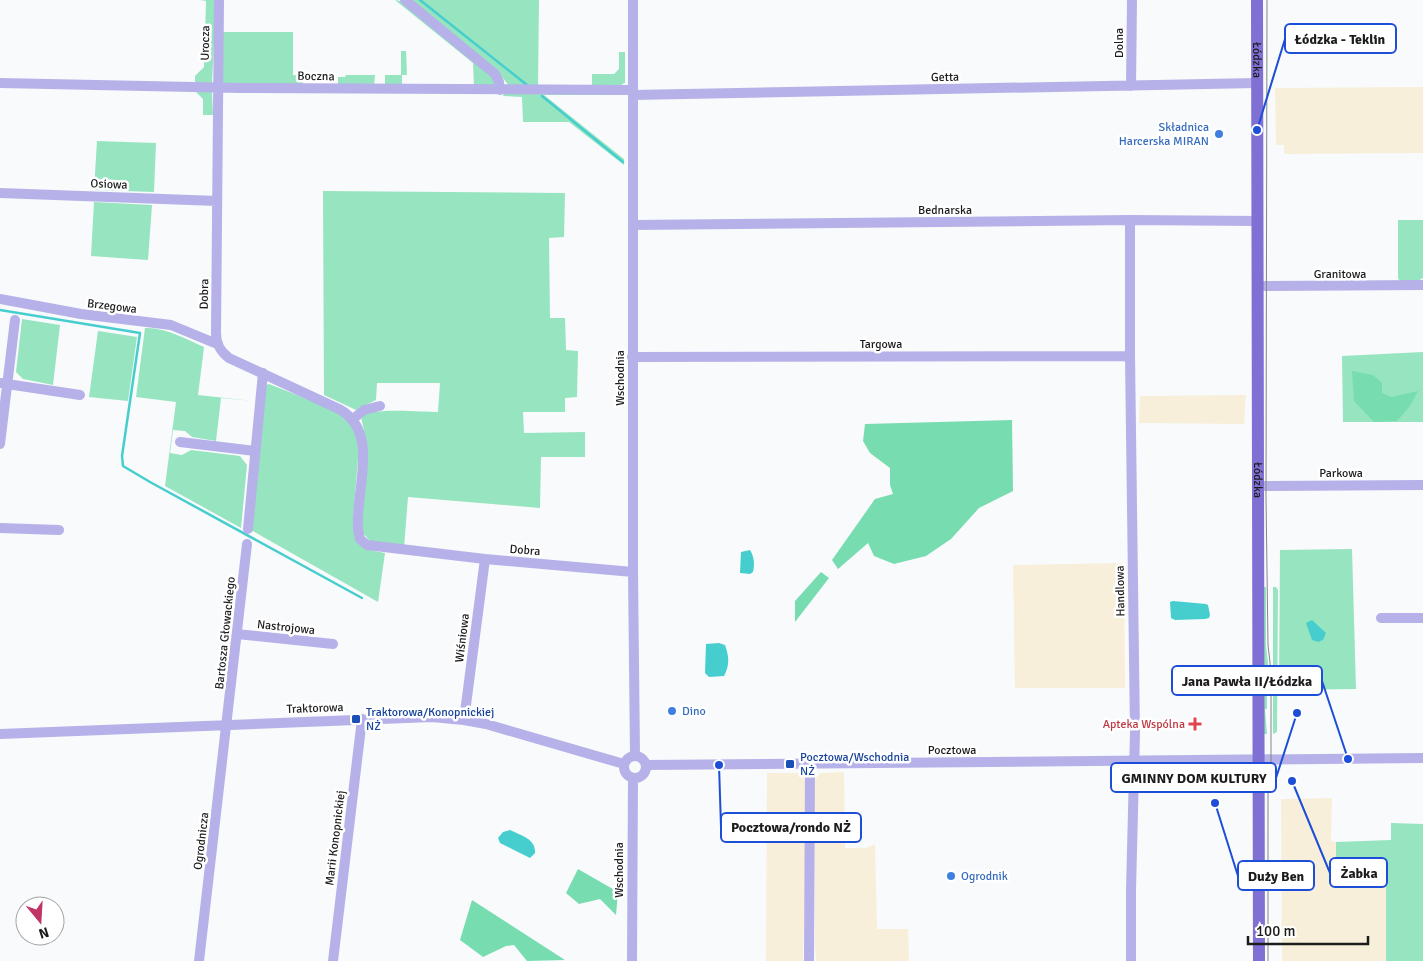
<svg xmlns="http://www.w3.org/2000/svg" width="1423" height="961" font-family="Signika,sans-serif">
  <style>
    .industrial { fill: #f7efd9 }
    .green { fill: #97e4c0 }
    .forest { fill: #77dcb0 }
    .water { fill: #46cece }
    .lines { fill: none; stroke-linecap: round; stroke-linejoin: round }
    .stream { stroke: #46cece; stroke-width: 2.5 }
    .minor { stroke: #b6b1e8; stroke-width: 10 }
    .major { stroke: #8170d4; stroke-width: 12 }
    .tram { stroke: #858687; stroke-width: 1 }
    .shop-dot { fill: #3f7fe0; stroke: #fff; stroke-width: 2 }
    .transit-dot { fill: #1a4fb4; stroke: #fff; stroke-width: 2 }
    .health-dot { fill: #e0444e; stroke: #fff; stroke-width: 2 }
    .labels { text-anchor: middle; stroke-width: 5; stroke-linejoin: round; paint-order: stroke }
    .street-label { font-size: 12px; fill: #1c1c1d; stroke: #fff }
    .shop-label { font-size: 12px; fill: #366cbe; stroke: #fff; text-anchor: start }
    .transit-label { font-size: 12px; fill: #164399; stroke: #fff; text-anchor: start }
    .health-label { font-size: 12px; fill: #be3a42; stroke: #fff; text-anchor: end }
    .leader { fill: none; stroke: #1d4ed8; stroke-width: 2 }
    .callout-dot { fill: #1d4ed8; stroke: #fff; stroke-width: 2 }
    .callout { fill: #fff; stroke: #1d4ed8; stroke-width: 2 }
    .callout-label { font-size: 14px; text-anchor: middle; font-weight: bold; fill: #1c1c1d }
  </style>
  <rect width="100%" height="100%" fill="#f8fafc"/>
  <path class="industrial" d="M1423 87V153L1284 154V145H1276L1275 88Z
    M1246 395 1244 424 1139 423 1140 396Z
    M1124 563 1125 688H1015L1013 565Z
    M844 772 845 848H866L875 844 877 929H908L909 961H816L815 946 814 780 821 773Z
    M767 773H799L806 780V847L803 961H766Z
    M1332 798 1331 841 1336 842V868H1383V883L1386 887V961H1282L1281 799Z"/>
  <path class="green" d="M200 0H216L212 83 195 84V76L204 67 206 1Z
    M395 0 401 1 492 77 495 82 494 85 474 87 473 63Z
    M410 0H539L538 86 510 87 497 71Z
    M223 32H293V75L303 76V86L222 83Z
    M401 51H406L407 75H402V86H385V75H401Z
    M619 52H625V83L622 84V86H592V74H614L619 69Z
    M346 75H375L374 86H338V77H345Z
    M195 91 212 92 213 115H203V99Z
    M504 93H622L624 95H544L624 159V165L569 122H523L522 97 503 96Z
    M97 141 156 143 154 192 94 190Z
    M323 191 565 193 564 237 549 238 550 318H565L566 350 578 351 577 397 565 398V412H523L524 433 585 432V457H541L540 508 408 497 404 548 370 541 362 532 361 524 367 444 361 417C370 407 422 412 438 412L440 383H377L376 400 356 410 324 395Z
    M94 202 152 205 148 260 91 256Z
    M1398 220H1423V278L1416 282H1400L1398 278Z
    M22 319 60 325 53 385 23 379 16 372Z
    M145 328C165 327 186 339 204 347L198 395 253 401 221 398 216 441 192 437 185 431 173 430 170 453 182 455 191 450 240 456 247 465 241 528 165 486 176 402 136 397Z
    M98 331 137 337 128 401 89 397Z
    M1423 352V422H1343L1342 356Z
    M269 384 333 409 347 417 358 439V459L353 520 363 547 369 550 385 553 378 602 251 530 266 385Z
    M1352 549 1356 689 1279 690 1280 550Z
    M1264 587H1266V645L1269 672V691H1267V709H1265L1267 734H1264Z
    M1273 587H1276L1278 590 1277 732 1273 734Z
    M1391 823 1423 824V961H1386V887L1383 883 1382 868 1336 869V842L1391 840Z"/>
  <path class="forest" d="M1352 371 1373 375 1382 383V393L1391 397 1418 391 1410 406 1397 421 1374 422 1354 401Z
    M1012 420 1013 491 979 508 951 539 926 556 894 564 874 556 868 543 838 569 832 560 875 499 893 494 890 485V468L870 453 863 441 865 424Z
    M821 572 829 578 795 622V601Z
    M578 869 618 892 616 915 600 899 579 904 566 893Z
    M472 900 565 960 527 961 514 945 506 946 483 957 460 940Z"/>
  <path class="water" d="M750 550C754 556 755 565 753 572L750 574 740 573 741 552Z
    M1173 601 1206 604 1208 605 1210 615 1209 618 1205 619 1175 620 1171 618 1170 602Z
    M1312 620 1326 633 1323 640 1318 642 1312 640 1306 623Z
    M719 643 725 645C729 656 730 665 724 676L709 677 705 673 706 644Z
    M510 830C522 836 536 839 535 853L530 858 500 843 498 838 503 832Z"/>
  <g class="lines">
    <path class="stream" d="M420 0 527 85
      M542 96 623 162
      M0 310 140 333 122 456 123 466 150 482 362 598"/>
    <path class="minor" d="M219 0 216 333C216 344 220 351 229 358L339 409C381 432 355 490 358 529L360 539 367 545 485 559 633 572
      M405 0 495 74 499 82 500 90
      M633 0V572L635 755
      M0 83 241 88 633 90
      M1131 86 1132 0
      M633 95 1257 83
      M0 193 217 201
      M1130 220V356L1135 733 1131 890V961
      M633 225 1130 220 1258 221
      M1258 286 1423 285
      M0 299 81 314 171 325 217 344
      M632 357 1130 356
      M0 383 80 395
      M353 419 364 410 380 406
      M180 442 255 451
      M0 444 15 320
      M1258 486 1423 485
      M0 528 59 530
      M248 529 263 373
      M1381 618H1423
      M237 634 333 644
      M464 720 485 559
      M0 734 432 717 464 720 486 724 624 764
      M624 767a11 11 0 1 1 22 0a11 11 0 1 1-22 0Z
      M647 765 1423 758
      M199 961 247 544
      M333 961 362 719
      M632 961 633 778
      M809 961 810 764"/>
    <path class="major" id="s1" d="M1257 0 1259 961"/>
    <path class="tram" d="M1267 0 1266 496 1268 645 1271 671V766L1268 794V961"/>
  </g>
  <g class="shop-dot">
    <circle cx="1219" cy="134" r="5"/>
    <circle cx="672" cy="711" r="5"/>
    <circle cx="951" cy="876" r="5"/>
  </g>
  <g class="transit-dot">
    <rect x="351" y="714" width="10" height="10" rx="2.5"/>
    <rect x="785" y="759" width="10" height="10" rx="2.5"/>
  </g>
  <path class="health-dot" d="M1192.5 716.5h5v5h5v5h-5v5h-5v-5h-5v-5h5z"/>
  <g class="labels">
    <g class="street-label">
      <text transform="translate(205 43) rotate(-89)" y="4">Urocza</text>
      <text transform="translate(1119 43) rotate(-90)" y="4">Dolna</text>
      <text dy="4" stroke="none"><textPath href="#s1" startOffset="60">Łódzka</textPath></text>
      <text transform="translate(316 76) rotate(1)" y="4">Boczna</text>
      <text transform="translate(945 77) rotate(-1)" y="4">Getta</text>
      <text transform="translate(109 184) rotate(2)" y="4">Osiowa</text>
      <text x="945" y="214">Bednarska</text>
      <text x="1340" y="278">Granitowa</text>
      <text transform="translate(204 294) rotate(-89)" y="4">Dobra</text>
      <text transform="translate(112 306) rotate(7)" y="4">Brzegowa</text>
      <text x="881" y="348">Targowa</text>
      <text transform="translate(620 378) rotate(-90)" y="4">Wschodnia</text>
      <text x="1341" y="477">Parkowa</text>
      <text dy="4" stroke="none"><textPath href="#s1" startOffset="480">Łódzka</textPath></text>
      <text transform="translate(525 550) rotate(5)" y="4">Dobra</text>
      <text transform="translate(1120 591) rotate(-91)" y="4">Handlowa</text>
      <text transform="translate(286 627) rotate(6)" y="4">Nastrojowa</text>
      <text transform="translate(225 633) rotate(-84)" y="4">Bartosza Głowackiego</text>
      <text transform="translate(462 638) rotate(-83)" y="4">Wiśniowa</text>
      <text transform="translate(315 708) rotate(-2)" y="4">Traktorowa</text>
      <text x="952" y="754">Pocztowa</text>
      <text transform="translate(335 838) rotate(-83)" y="4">Marii Konopnickiej</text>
      <text transform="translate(201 841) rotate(-83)" y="4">Ogrodnicza</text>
      <text transform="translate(619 870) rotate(-90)" y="4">Wschodnia</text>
    </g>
    <g class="shop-label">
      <text x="1209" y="131" text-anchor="end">Składnica<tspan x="1209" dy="14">Harcerska MIRAN</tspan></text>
      <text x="682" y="715">Dino</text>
      <text x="961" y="880">Ogrodnik</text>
    </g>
    <g class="transit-label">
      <text x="366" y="716">Traktorowa/Konopnickiej<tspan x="366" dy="14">NŻ</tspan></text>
      <text x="800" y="761">Pocztowa/Wschodnia<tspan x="800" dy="14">NŻ</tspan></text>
    </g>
    <g class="health-label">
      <text x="1185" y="728">Apteka Wspólna</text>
    </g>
  </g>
  <path class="leader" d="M1257 130L1285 39M1348 759L1322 681M1297 713L1276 778M719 765L721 827M1292 781L1330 873M1215 803L1238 876"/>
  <g class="callout-dot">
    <circle cx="1257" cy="130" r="5"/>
    <circle cx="1348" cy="759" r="5"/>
    <circle cx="1297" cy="713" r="5"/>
    <circle cx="719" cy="765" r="5"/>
    <circle cx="1292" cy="781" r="5"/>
    <circle cx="1215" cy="803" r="5"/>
  </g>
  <g class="callout">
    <rect x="1285" y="24" width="111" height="29" rx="5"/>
    <rect x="1172" y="666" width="150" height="29" rx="5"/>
    <rect x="1111" y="763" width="165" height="29" rx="5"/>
    <rect x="721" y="813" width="140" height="29" rx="5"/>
    <rect x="1330" y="858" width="57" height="29" rx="5"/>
    <rect x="1238" y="861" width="76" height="29" rx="5"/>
  </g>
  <g class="callout-label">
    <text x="1340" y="44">Łódzka - Teklin</text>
    <text x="1247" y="686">Jana Pawła II/Łódzka</text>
    <text x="1194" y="783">GMINNY DOM KULTURY</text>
    <text x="791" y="832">Pocztowa/rondo NŻ</text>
    <text x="1359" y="878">Żabka</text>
    <text x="1276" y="881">Duży Ben</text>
  </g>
  <g transform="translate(40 921) rotate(162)"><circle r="24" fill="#ffffff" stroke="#a4a4a5"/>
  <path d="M0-4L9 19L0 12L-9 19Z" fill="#c03468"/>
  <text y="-8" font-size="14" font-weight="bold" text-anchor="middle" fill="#1c1c1d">N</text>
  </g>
  <path d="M1248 936v8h120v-8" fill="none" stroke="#1c1c1d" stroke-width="2.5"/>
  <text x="1256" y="936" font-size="15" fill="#1c1c1d" stroke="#ffffff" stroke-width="4" paint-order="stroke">100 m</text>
</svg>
